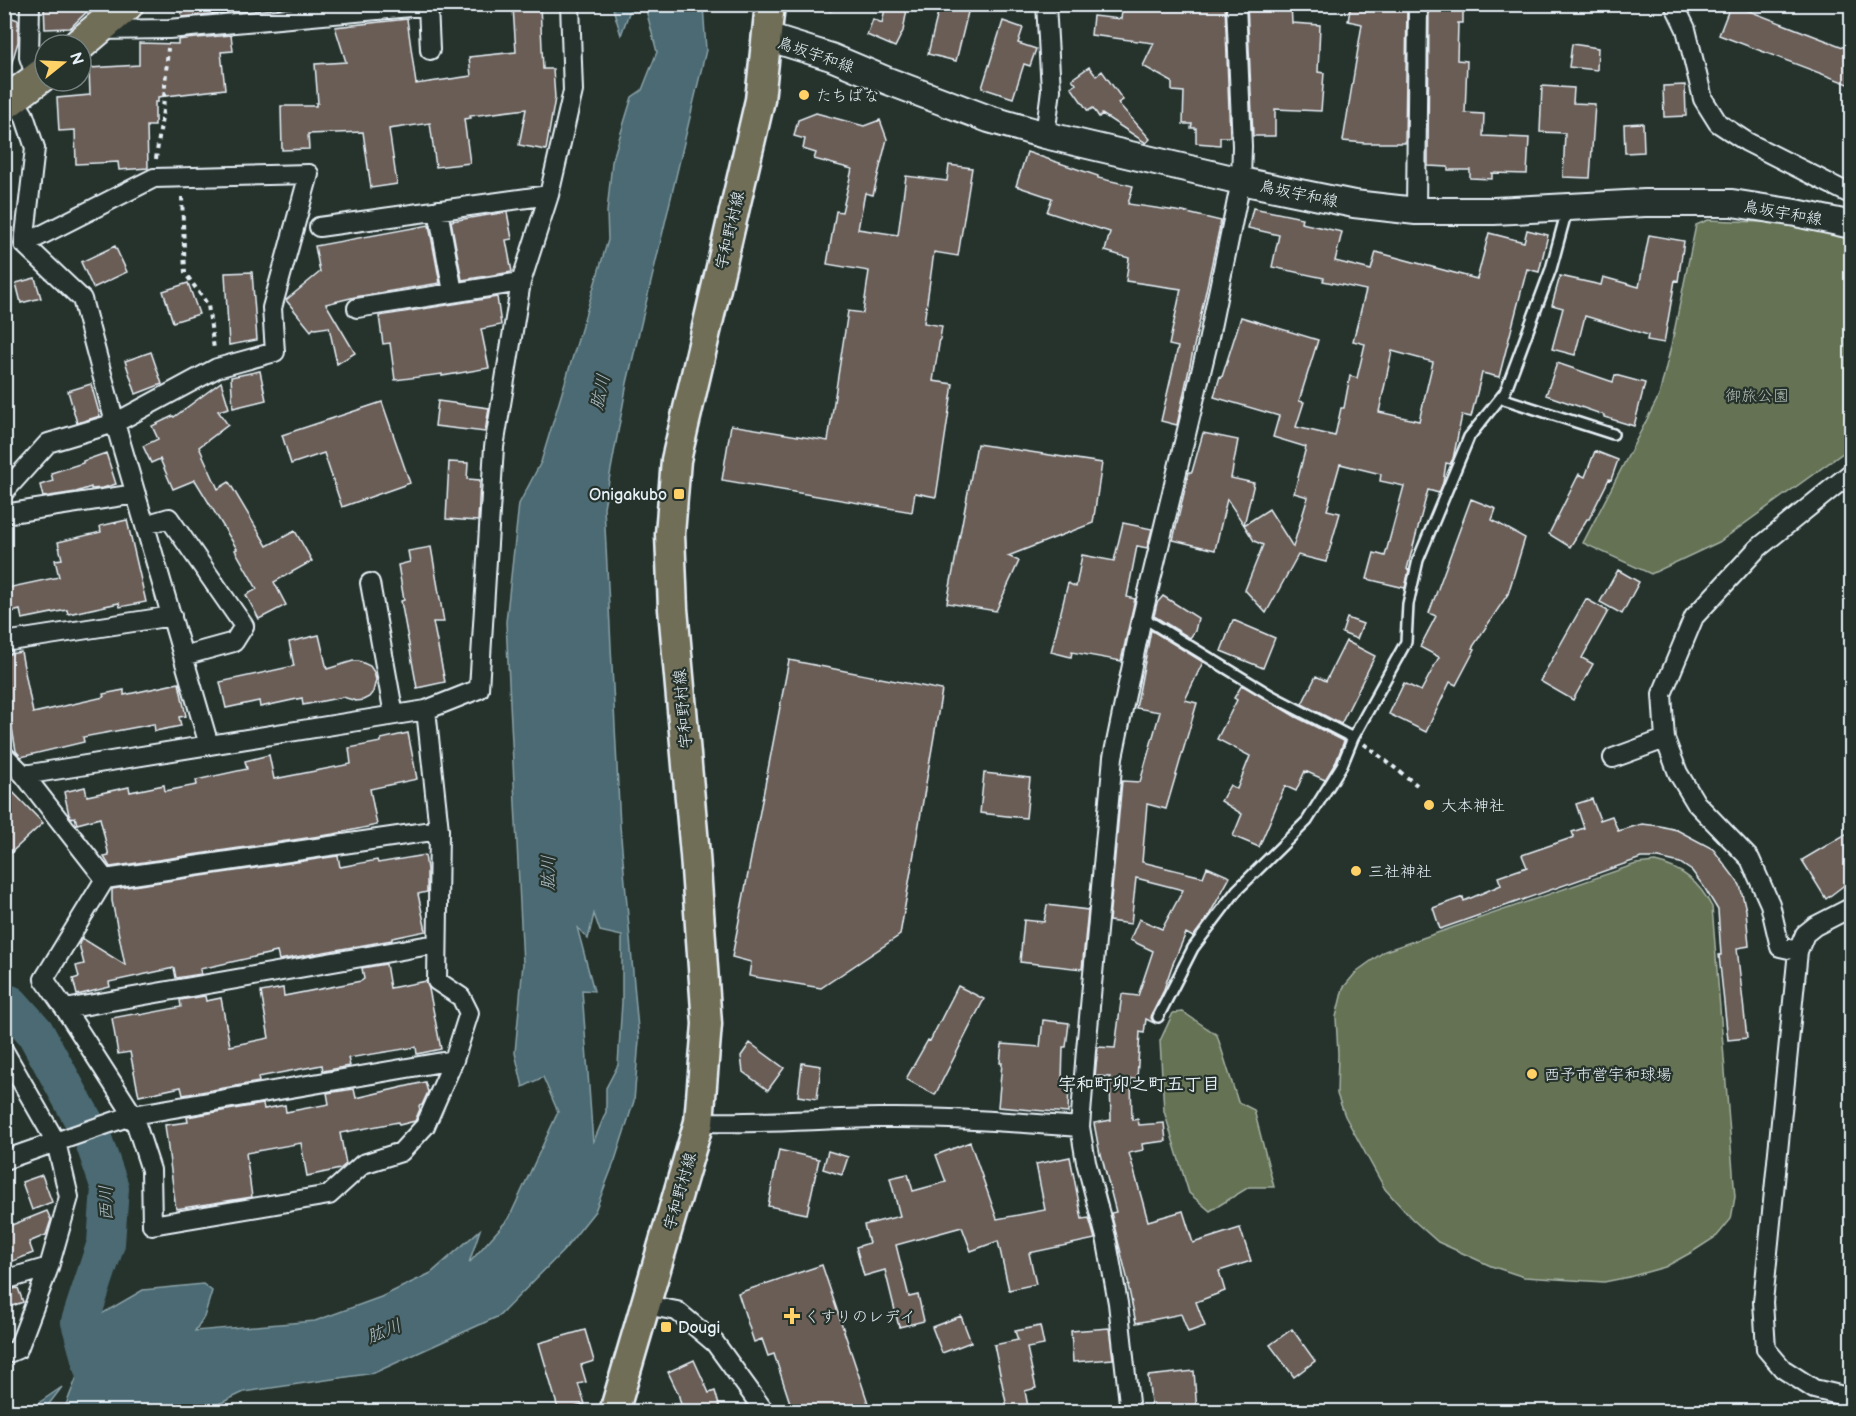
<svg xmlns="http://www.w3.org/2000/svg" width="1856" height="1416" font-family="'Balsamiq Sans','Klee One',sans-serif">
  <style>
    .green { fill: #657253; stroke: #a6b2a6; stroke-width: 1.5 }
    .water { fill: #4c6b73; stroke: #8aa1a8; stroke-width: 1.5; fill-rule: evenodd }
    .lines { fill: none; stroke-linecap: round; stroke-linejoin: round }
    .stream { stroke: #8aa1a8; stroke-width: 6 }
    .river { stroke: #4c6b73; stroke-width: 38 }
    .building { fill: #695d57; stroke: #e8f1f8; stroke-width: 1.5; fill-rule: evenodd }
    .lane-casing { stroke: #e8f1f8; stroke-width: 14 }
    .street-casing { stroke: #e8f1f8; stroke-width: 22 }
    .secondary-casing { stroke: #e8f1f8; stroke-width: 30 }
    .primary-casing { stroke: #e8f1f8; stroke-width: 33 }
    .highway-casing { stroke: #e8f1f8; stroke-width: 36 }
    .path { stroke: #e8f1f8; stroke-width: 4; stroke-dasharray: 4.5 4.5; stroke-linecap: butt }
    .lane { stroke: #26332d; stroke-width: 9 }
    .street { stroke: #26332d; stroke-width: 18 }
    .secondary { stroke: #26332d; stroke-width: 26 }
    .primary { stroke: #716e59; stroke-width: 28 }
    .highway { stroke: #716e59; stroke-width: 32 }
    .poi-dot { fill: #ffd166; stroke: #26332d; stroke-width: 2 }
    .labels { text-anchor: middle; stroke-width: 4.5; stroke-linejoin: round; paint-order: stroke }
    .street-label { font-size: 16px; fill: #e8f1f8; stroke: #26332d }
    .poi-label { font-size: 16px; fill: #e8f1f8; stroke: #26332d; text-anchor: start }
    .park-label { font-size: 16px; fill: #b4beb6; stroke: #26332d }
    .water-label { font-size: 18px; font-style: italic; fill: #aabbc3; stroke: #26332d }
    .neighbourhood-label { font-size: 18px; font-weight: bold; fill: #e8f1f8; stroke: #26332d }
  </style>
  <rect width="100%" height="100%" fill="#26332d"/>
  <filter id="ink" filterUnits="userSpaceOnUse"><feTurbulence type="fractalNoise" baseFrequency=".0167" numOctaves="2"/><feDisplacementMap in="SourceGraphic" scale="12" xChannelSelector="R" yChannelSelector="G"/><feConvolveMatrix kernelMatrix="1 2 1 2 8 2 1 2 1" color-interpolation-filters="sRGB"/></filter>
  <g filter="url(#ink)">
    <path class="green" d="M1708 220 1784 223 1851 235V447L1719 542 1651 574 1583 543 1659 396 1672 342 1696 225Z
      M1655 862C1682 868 1699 882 1712 907L1735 1197 1731 1219 1717 1236 1692 1252 1665 1267 1629 1277 1604 1282 1524 1277 1491 1266 1438 1242 1412 1219 1385 1189 1345 1116 1337 1094 1338 1054 1336 1017 1343 988 1357 971 1385 951 1636 864Z
      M1183 1012 1217 1035 1238 1102 1254 1110 1274 1187H1249L1210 1211 1189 1193 1164 1111 1160 1041 1173 1013Z"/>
    <path class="water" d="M612 5H703L706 50 627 383 604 507 620 826 639 1040 634 1101 615 1160 595 1211 564 1250 499 1316 374 1373 244 1392 204 1411H33L40 1402 62 1387 45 1409 65 1407 82 1364 78 1339 103 1313 143 1290 203 1284 212 1291 204 1317 195 1331 315 1321 381 1297 431 1273 480 1230 469 1263 509 1218 558 1112 543 1077 523 1087 515 1053 523 964 506 622 519 504 541 462 608 240 607 212 612 162 632 97 642 90 657 52 646 10H630L621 35ZM594 914 600 931 622 936V1002L618 1065 606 1088V1112L593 1143 582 990 594 991 577 927 588 939Z"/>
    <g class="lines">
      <path class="stream" d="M830 9 834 4"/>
      <path class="river" d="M4 1002 10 1004 35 1032 92 1136 110 1188 106 1243 80 1322 97 1383"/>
    </g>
    <path class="building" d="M44 4H95L70 28 45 29Z
      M180 4H227L228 12 182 17Z
      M886 4H908L903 31 895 47 867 35 873 19 882 23Z
      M940 4H970L956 61 928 54Z
      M1123 4H1225L1230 137H1220V145L1196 143V128H1191L1192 124H1183L1184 92 1172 91V82L1143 66 1154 43 1091 35 1093 16 1121 19Z
      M1247 4H1291L1292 23 1320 25 1318 72 1324 73 1321 111 1275 109V136H1253Z
      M1351 4H1407L1405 143H1365L1343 141 1362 24 1348 21Z
      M1429 4H1463V23H1458L1457 60 1467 61 1465 113 1484 114 1483 136 1529 138 1527 174 1492 173V179L1470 178V170H1448V167L1428 166Z
      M1731 4 1851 50V85L1719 35Z
      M540 5 543 69H553L555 98 546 150 519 145 526 109 470 116 471 118 464 119 470 163 436 167 430 123 389 129 397 184 371 188 363 132 308 134 309 149 282 150 281 106H316V103H318L315 64 346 62 335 27 407 19 416 84 471 76 469 57 516 52 513 7Z
      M4 15 18 20V42L9 72H4Z
      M1003 21 1023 28 1018 43 1036 49 1030 66 1024 64 1013 98 982 88Z
      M231 35 233 51 221 52 225 89 158 97V102H155V126H147L148 168 119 170 118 162 76 164 75 130 59 131 57 98 90 95 89 68 139 65V43L178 44V40L185 39Z
      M1572 44 1598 48 1597 70 1569 67Z
      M1089 67 1096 76 1102 71 1123 100 1118 103 1150 139 1146 143 1102 114 1099 117 1093 108 1088 111 1071 87 1076 84 1072 79Z
      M1685 85 1686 116 1664 117 1663 86Z
      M1542 86 1574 88 1573 103 1595 104 1590 178 1563 177 1565 133 1540 132Z
      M816 113 864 126 880 120 887 139 873 195 865 193 858 229 898 235 906 176 947 181 949 165 972 168 958 256 934 252 924 323 942 326 933 381 953 384 936 497 915 493 912 512 722 480 731 425 828 441 848 311 863 313 869 271 827 264 836 211 842 212 852 169 814 159 816 153 803 149 805 139 794 136 798 120Z
      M1643 123 1644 152 1625 153 1624 124Z
      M1027 152 1098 176V178L1133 186 1128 204 1183 212 1221 221 1177 425 1161 421 1178 347 1169 345 1181 289 1126 281 1129 258 1105 251 1110 232 1047 212 1052 198 1016 186Z
      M1253 208 1302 218 1301 223 1342 232 1335 261 1371 270 1376 252 1477 279 1489 233 1524 242 1527 230 1548 235 1539 272 1527 269 1499 377 1482 373 1471 417 1462 415 1453 459 1450 464 1446 463 1443 483 1439 493 1428 490 1407 569 1409 570 1405 588 1367 579 1374 553 1385 556 1404 486 1380 481 1381 474 1340 464 1327 510 1340 513 1326 562 1298 555 1266 613 1245 590 1263 545 1254 541 1244 525 1269 509 1293 547 1308 497 1294 493 1306 447 1273 437 1279 416 1214 397 1220 376 1222 377 1241 317 1318 340 1299 401 1304 402 1296 427 1335 436 1341 408H1344L1350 376 1357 378 1365 344 1353 341 1366 290 1323 281 1324 278 1272 267 1279 235 1248 228ZM1392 351 1433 362 1419 421 1379 412Z
      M507 212 512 239 506 240 512 272 462 280 451 221Z
      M429 225 440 283 355 297 326 304 355 353 337 364 329 327 315 329 314 328 311 331 286 300 320 272 315 246Z
      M1649 235 1684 241 1678 281 1675 280 1664 343 1647 340 1648 335 1585 316 1575 355 1552 349 1563 308 1552 305 1560 276 1601 285 1603 277 1639 287Z
      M115 246 127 272 93 288 81 262Z
      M252 272 257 340 229 345 225 273Z
      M35 278 41 298 21 303 16 283Z
      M188 283 199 314 173 322 163 291Z
      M497 297 501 325 481 329 489 368 442 376V374L395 380 390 343 383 344 379 316Z
      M151 352 162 384 136 394 125 361Z
      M1557 363 1613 382 1615 375 1645 383 1634 426 1604 417V415L1546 395Z
      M260 371 266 400 233 408 231 377Z
      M221 382 229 408 218 411 228 425 199 447 218 489 229 482 267 546 295 531 312 561 274 582 286 605 259 619 246 595 257 589 235 550 237 549 195 480 173 489 160 459 151 463 143 446 158 439 152 426 173 416 174 417Z
      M91 384 100 416 77 423 68 391Z
      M438 401 489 408 485 432 435 426Z
      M382 402 410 483 342 507 324 453 291 464 282 435Z
      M1203 433 1238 440 1231 478 1254 483 1244 525 1227 499 1215 550 1173 540 1189 472H1192Z
      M977 444 1102 463 1093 523 1008 556 1019 561 996 611 947 603Z
      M1595 451 1618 460 1611 480 1609 479 1589 519H1587L1570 547 1549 534 1579 474 1585 477Z
      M106 453 116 484 103 488 91 489V487L76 492 43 497 40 485 53 481 51 473 83 463V461Z
      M449 462 468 463 467 479 480 480 478 521 446 519Z
      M1471 499 1496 509 1492 520 1525 538 1508 594 1472 648 1475 649 1456 685 1450 682 1426 732 1389 714 1404 683 1421 691 1439 657 1420 647 1436 616 1429 613Z
      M127 520 146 602 120 607 119 603 68 614 67 610 22 619 20 610 12 612 7 588 59 577 55 560 62 559 58 542 101 532 100 526Z
      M1123 523 1152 529 1147 548 1137 546 1127 597 1135 599 1121 661 1072 652 1071 657 1051 652 1068 583 1076 587 1082 555 1114 561Z
      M431 547 444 622H433L445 682 417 688 401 601 404 600 398 565 410 562 408 551Z
      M1618 570 1639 582 1622 614 1600 602Z
      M1163 596 1198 618 1195 631 1190 638 1154 616 1157 603Z
      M1586 599 1608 611 1582 658 1593 664 1573 700 1540 681Z
      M1347 618 1363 624 1357 639 1342 633Z
      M1233 620 1275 638 1263 668 1221 651Z
      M1151 630 1203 662 1185 700 1197 703 1166 809 1147 804 1142 862 1203 877 1207 867 1230 877 1208 917 1193 937 1186 933 1172 966 1163 992 1152 1014 1151 1018 1154 1023 1146 1019 1144 1033 1140 1032 1137 1079H1131L1132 1120 1138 1119 1139 1125 1164 1123 1166 1141 1142 1144 1143 1150 1129 1153 1148 1221 1183 1211 1193 1243 1240 1228 1251 1261 1219 1271 1225 1291 1196 1302 1205 1326 1188 1332 1181 1314 1136 1323 1128 1285H1129L1111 1213 1116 1212 1101 1154 1100 1155 1094 1123 1111 1120 1110 1077 1095 1076 1098 1047 1115 1048 1122 994 1138 996 1153 951 1130 940 1139 919 1162 929 1183 890 1136 878 1131 924 1109 921 1122 781 1140 782 1160 712 1136 708Z
      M319 635 327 669 353 661H359L370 666 374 672 376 680 373 692 369 697 363 700 356 701 343 697 303 705 302 698 260 707 259 701 226 708 220 682 294 666 289 642Z
      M1346 641 1375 656 1341 724 1302 704 1316 676 1326 681Z
      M21 652 33 713 104 697 103 694 124 690V695L179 683 186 716 179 717 181 726 155 731 154 724 83 737 84 742 21 757 16 751 8 706 4 707V655Z
      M789 660 942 690 900 935 821 988 749 976 751 962 732 957Z
      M1242 685 1296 717 1344 741 1336 762 1325 780 1305 771 1296 791 1285 786 1259 847 1233 836 1242 814 1221 801 1230 785 1237 789 1250 756 1217 739 1237 700 1234 698Z
      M408 733 417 779 370 789 377 825 334 834 110 867 104 857 109 856 100 818 77 824 75 817 72 818 69 815 64 792 85 787 87 796 129 787 130 792 164 785 165 791 197 785 196 780 247 769 245 761 269 755 274 779 351 764 349 748 381 742V739Z
      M984 773 1030 778 1026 818 980 813Z
      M4 783 43 823 4 859Z
      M1592 799 1600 820 1612 816 1618 831 1642 824 1660 826 1677 830 1713 849 1740 885 1746 910 1749 946 1737 948 1747 1038 1728 1040 1719 955H1721L1718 910 1704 887 1692 871 1680 863 1659 858H1641L1440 929 1433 908 1463 897 1464 901 1501 885 1498 877 1527 867 1522 855 1574 837 1572 832 1584 828 1576 804Z
      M1851 831V880L1826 899 1802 860Z
      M425 855 427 869V892L418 894 426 931 392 938V940L279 960 277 952 200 969 201 974 176 978 174 968 109 982 110 987 77 995 73 979 79 977 76 966 84 964 79 944 82 938 125 965 112 901V889L338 856 340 867 377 860 378 863Z
      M1047 905 1088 910 1082 969 1020 962 1024 920 1044 922Z
      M386 964 390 988 426 981 429 989 441 1049 417 1054 416 1047 348 1058 350 1066 323 1071 322 1065 258 1077 259 1082 183 1095 181 1087 139 1096 130 1052 118 1054 112 1018 139 1013 140 1015 181 1007 180 1000 205 996 206 1001 221 998 230 1046 269 1038 261 992 283 988 284 996 361 981 364 979 362 968Z
      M958 986 984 999 935 1095 906 1079 928 1040 930 1041Z
      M1043 1020 1069 1023 1066 1047H1063L1062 1081H1069L1068 1113 998 1107 1002 1063H1000L1002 1044 1040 1047Z
      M750 1043 784 1068 768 1090 743 1072 741 1056Z
      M802 1063 821 1066 817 1099 798 1096Z
      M425 1082 428 1092 422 1105 419 1106 420 1109 415 1121 399 1125 398 1122 340 1133 346 1164 340 1169 307 1176 301 1143 246 1153 252 1197 176 1209 165 1125 188 1122 187 1117 263 1104 264 1109 285 1105 286 1112 329 1104 327 1093 354 1089 356 1098Z
      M970 1142 997 1219 1045 1210 1036 1164 1070 1157 1082 1219 1089 1218 1095 1239 1029 1253 1036 1284 1009 1290 998 1241 971 1251 962 1227 896 1245 909 1297 918 1295 924 1321 899 1327 885 1270 864 1276 856 1247 869 1243 864 1225 900 1216 890 1178 908 1174 913 1191 946 1182 936 1155Z
      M779 1150 819 1159 807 1214 768 1206Z
      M828 1151 848 1157 842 1175 823 1169Z
      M42 1175 52 1202 32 1210 22 1182Z
      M47 1211 51 1220 46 1235 29 1242 33 1253 8 1263 9 1267 4 1268V1228Z
      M822 1265 871 1412H793L774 1354 768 1356 762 1339 754 1342 738 1293Z
      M18 1288 23 1302 4 1309V1291Z
      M961 1316 971 1342 942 1353 932 1327Z
      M1040 1326 1044 1345 1027 1348 1036 1388 1025 1391 1029 1412H1008L994 1345 1018 1340 1015 1331Z
      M1109 1328 1113 1359 1073 1362 1071 1331Z
      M1292 1329 1315 1361 1294 1377 1270 1345Z
      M585 1330 594 1361 581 1365 586 1382 578 1384 585 1404 559 1412 539 1343Z
      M694 1360 709 1393 715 1391 721 1412H683L678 1393 668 1372Z
      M1194 1371 1197 1412H1152L1148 1376Z"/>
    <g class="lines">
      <g class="lane-casing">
        <path id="lane" d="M1501 398 1613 434
          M1142 617 1272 696 1353 738
          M1158 1017 1193 948 1237 890 1307 821 1342 765 1353 738 1406 642 1408 604 1418 560 1469 437 1505 392 1551 269 1567 210"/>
      </g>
      <g class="street-casing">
        <path id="street" d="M30 4 29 57 37 80
          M1674 4 1686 29 1703 99 1718 123 1747 142 1852 195
          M428 6 430 50
          M98 30 169 29 443 4
          M13 97 24 115 35 148 24 244
          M1045 135 1051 90 1046 4
          M438 210 453 292
          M1416 211 1418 4
          M319 227 549 195
          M24 244 82 299 115 423 209 745
          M357 308 521 282
          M1852 472 1757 549 1694 617 1662 694 1665 739 1678 773 1696 803 1750 859 1770 904 1780 947 1798 951 1763 1302 1766 1349 1783 1369 1814 1389 1852 1398
          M4 492 48 443 115 423 217 368 275 352 272 308 309 174 154 178 24 244
          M4 514 136 494
          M145 525 169 518 244 626 234 642 183 656
          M370 583 394 715
          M4 642 172 616
          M4 755 24 775 105 879 44 979 65 1009 133 1115 151 1170 152 1225 329 1195 363 1164 401 1152 425 1126 454 1060 469 1013 461 997 437 981 439 830 426 710
          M1613 758 1665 739
          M24 775 426 710 479 689 494 447 521 282 549 195 573 91 570 4
          M105 879 439 830
          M1798 951 1805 934 1815 926 1852 907
          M65 1009 436 944
          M4 1051 56 1142 69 1197 49 1267 18 1349 4 1355
          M699 1122C759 1124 818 1119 878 1118 946 1117 1013 1122 1080 1127
          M4 1160 133 1115 454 1060
          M4 1280 49 1267
          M646 1305 677 1311 715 1343 765 1412
          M1130 1412 1118 1303 1106 1237 1086 1162 1080 1127 1086 1050 1113 757 1142 617 1207 347 1241 181 1242 146 1236 4"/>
      </g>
      <g class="secondary-casing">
        <path id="secondary" d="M767 37 831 57 888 81 989 119 1045 135 1241 181 1354 204 1416 211H1494L1645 203H1732L1796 213 1852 225"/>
      </g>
      <g class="primary-casing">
        <path id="primary" d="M614 1412 699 1122 707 1024 695 855 673 609 670 534 676 460 760 100 770 4"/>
      </g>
      <g class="highway-casing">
        <path id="highway" d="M79 45 127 4
          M4 104 45 73"/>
      </g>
      <path class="path" d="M156 159 163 110 168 48
        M182 197 185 273 208 305 214 349
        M1364 744 1417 785"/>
      <use href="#lane" class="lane"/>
      <use href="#street" class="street"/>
      <use href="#secondary" class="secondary"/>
      <use href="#primary" class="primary"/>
      <use href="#highway" class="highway"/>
    </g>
  </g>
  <g class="poi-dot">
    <circle cx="804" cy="95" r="6"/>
    <rect x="673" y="488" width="12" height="12" rx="3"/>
    <circle cx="1429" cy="805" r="6"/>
    <circle cx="1356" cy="871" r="6"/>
    <circle cx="1532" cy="1074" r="6"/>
    <path d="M789 1307h6v6h6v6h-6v6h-6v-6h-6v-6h6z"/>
    <rect x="660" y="1321" width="12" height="12" rx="3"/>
  </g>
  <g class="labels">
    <g class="street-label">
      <text transform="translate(816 54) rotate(19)" y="6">鳥坂宇和線</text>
      <text transform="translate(1299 193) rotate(12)" y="6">鳥坂宇和線</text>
      <text transform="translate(1783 212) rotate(10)" y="6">鳥坂宇和線</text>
      <text transform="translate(729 230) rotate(-77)" y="6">宇和野村線</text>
      <text transform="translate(682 709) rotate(-95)" y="6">宇和野村線</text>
      <text transform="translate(679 1191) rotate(-74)" y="6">宇和野村線</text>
    </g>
    <g class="poi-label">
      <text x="816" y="101">たちばな</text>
      <text x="667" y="500" text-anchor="end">Onigakubo</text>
      <text x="1441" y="811">大本神社</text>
      <text x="1368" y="877">三社神社</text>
      <text x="1544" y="1080">西予市営宇和球場</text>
      <text x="804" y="1322">くすりのレデイ</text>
      <text x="678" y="1333">Dougi</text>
    </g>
    <g class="park-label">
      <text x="1757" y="401">御旅公園</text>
    </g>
    <g class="water-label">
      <text transform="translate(600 392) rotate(-77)" y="6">肱川</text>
      <text transform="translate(548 873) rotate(-89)" y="6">肱川</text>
      <text transform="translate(106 1203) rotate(-91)" y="6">西川</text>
      <text transform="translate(384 1331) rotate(-22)" y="6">肱川</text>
    </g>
    <g class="neighbourhood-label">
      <text x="1139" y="1090">宇和町卯之町五丁目</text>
    </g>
  </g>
  <rect width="1856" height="1416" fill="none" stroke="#26332d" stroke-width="24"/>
  <rect x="12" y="12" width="1832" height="1392" fill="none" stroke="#e8f1f8" stroke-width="2" filter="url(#ink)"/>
  <g transform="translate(63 63) rotate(72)"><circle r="28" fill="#26332d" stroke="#747f7e" stroke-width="1.5"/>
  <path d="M0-4.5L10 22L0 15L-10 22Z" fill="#ffd166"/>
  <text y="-9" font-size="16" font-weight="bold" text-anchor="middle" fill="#e8f1f8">N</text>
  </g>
</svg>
